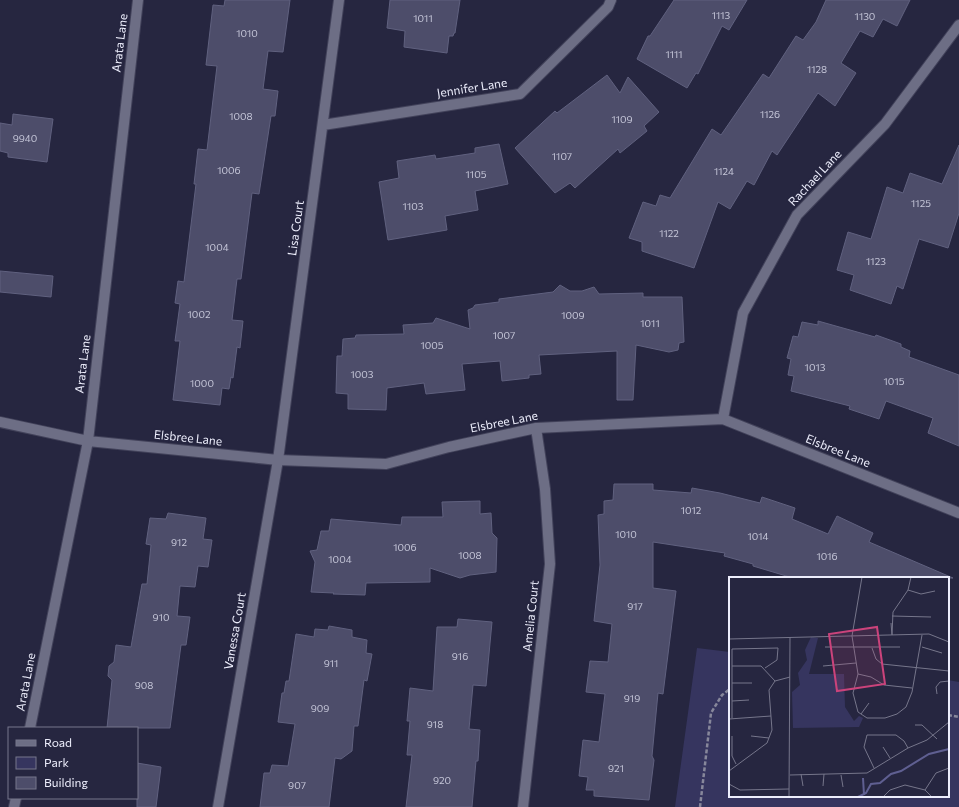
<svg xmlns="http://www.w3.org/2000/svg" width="959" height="807" font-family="Commissioner,sans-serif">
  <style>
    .green { fill: #36355f }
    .building { fill: #4d4d6a; stroke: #60617f }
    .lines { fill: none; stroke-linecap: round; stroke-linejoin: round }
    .minor-casing { stroke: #42425a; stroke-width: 12 }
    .path { stroke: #87879b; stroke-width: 2.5; stroke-dasharray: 4 2; stroke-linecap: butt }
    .minor { stroke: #6d6e85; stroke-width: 10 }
    .labels { text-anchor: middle; stroke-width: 3.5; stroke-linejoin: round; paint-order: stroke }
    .number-label { font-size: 10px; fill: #c5c6d8 }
    .street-label { font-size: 12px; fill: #edeefc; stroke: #262640 }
    .inset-river { fill: none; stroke: #5f5f91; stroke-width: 2 }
    .inset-road { fill: none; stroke: #76768b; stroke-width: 1 }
    .view { fill: #cb437b; fill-opacity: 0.15; stroke: #cb437b; stroke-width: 2 }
    .inset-edge { fill: none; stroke: #edeefc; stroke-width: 2 }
  </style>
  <rect width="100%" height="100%" fill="#262640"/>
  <path class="green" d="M697 648 730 652V796H948V680L959 682V807H675Z"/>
  <path class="building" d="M225 0H290L283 52 268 51 263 89 278 91 275 116H271L259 194 252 193 241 279H237L232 320 243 321 240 348 237 347 233 378 231 377 229 389 222 388 220 405 173 400 180 341H175L180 304 175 303 178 281 184 282 196 184H194L198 149 207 150 217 66 206 65 213 5 224 6Z
    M390 0H460L455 33H454L453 36H449L447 53 404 47 405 31 387 28Z
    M674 0H747L729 30 722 26 698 74 696 73 687 88 637 59 648 36H650Z
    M826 0H910L897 26 883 19 873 37 860 31 841 63 856 73 835 106 818 93 777 155 772 151 754 185 747 181 730 209 718 202 694 268 642 251V242L629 238 643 202 656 206 660 195 670 198 712 129 721 135 763 74 769 78 796 36 803 40 816 22Z
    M607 75 620 93 628 77 659 112 644 126 647 131 620 153 618 149 575 188 570 183 555 193 515 148 555 111 557 113Z
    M13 114 53 119 47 162 8 157V153L0 151V123L12 125Z
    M499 144 508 184 475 191 478 210 445 216 447 230 388 240 379 182 399 178 397 161 435 155 436 159 475 153V148Z
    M959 145V213L948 248 919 239 903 289 897 286 891 304 850 290 854 275 837 270 848 232 871 239 887 187 903 193 910 173 942 184Z
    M0 271 53 276 51 297 0 292Z
    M560 285 570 291H582L594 287 599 294 643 293V297H682L684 342 679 343 678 350 669 352 636 345 633 400H617V351L539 355 541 374 529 375V378L502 381 500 361 462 364 465 390 426 394 424 383 387 388 386 410 348 409V394L336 393 337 356H342L343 339 355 338 356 335 404 334 403 325 433 323 436 318 470 329 468 310 473 308 475 305 499 302V299L553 292Z
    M818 321 875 337 876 335 901 344V347L910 351 909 357 959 375V446L928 433 933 418 886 401 879 419 849 409 850 406 791 391 794 376 788 375 791 359 787 358 793 336 798 337 802 322 818 325Z
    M614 484H653V490L691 493 692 488 720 493 760 503 762 497 795 508 792 519 828 534 837 516 873 533 869 542 953 578H793L753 566V564L724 556 725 553 653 542V588L676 591 663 694 658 693 652 756 654 760 649 800 594 796V790H586L588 777 579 776 583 740 599 742 605 694 586 692 590 661 608 662 612 624 594 621 600 565 598 515 604 514V501L613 500Z
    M480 501V514L491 513 492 533 497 538 496 572 470 575 460 578 430 568V582L366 583 365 595 333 594 334 593 311 592 315 562 310 551 317 550 321 531H329L331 519 401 525 402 517H443L442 502Z
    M168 513 206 518 203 539 212 540 208 567 198 566 195 587 180 586 177 616 190 617 186 645H181L170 728H107L112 680 108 676 109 666 114 662 116 645 131 647 142 584H147L151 545 146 544 150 518 166 519Z
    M458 619 492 622 486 686 473 685 469 729 480 730 478 761H476L472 807H406L412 755H407L410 721H407L410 688 433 691 437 627H457Z
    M329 626 352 630V637L367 640 366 653 372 654 367 681 364 680 358 726H354L352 751 341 759 335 758 329 807H260L264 773H270L272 765 288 766 295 724 278 722 282 693H284L286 681H289L296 634 314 637 315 629 328 630Z
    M137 763 161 767 156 807H137Z"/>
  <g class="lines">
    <g class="minor-casing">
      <path id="minor" d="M323 125 520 94 608 7 611 0
        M723 419 743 313 797 215 885 124 959 25
        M0 422 88 441 278 460 386 464 449 447 536 428 723 419 959 513
        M30 728 88 441 138 0
        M14 807 16 798
        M218 807 278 460 339 0
        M523 807 550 564 545 489 536 428"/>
    </g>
    <path class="path" d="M948 715 959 717
      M700 807 711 713 722 695 730 689"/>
    <use href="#minor" class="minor"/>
  </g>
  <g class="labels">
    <g class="number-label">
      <text x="721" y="19">1113</text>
      <text x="865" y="20">1130</text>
      <text x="423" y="22">1011</text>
      <text x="247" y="37">1010</text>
      <text x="674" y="58">1111</text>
      <text x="817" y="73">1128</text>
      <text x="770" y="118">1126</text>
      <text x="241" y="120">1008</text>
      <text x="622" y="123">1109</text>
      <text x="25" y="142">9940</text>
      <text x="562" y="160">1107</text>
      <text x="229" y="174">1006</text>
      <text x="724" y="175">1124</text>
      <text x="476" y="178">1105</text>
      <text x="921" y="207">1125</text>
      <text x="413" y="210">1103</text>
      <text x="669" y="237">1122</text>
      <text x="217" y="251">1004</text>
      <text x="876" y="265">1123</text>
      <text x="199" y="318">1002</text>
      <text x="573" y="319">1009</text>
      <text x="650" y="327">1011</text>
      <text x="504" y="339">1007</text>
      <text x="432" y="349">1005</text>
      <text x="815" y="371">1013</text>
      <text x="362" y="378">1003</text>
      <text x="894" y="385">1015</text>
      <text x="202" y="387">1000</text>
      <text x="691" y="514">1012</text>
      <text x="626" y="538">1010</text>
      <text x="758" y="540">1014</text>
      <text x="179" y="546">912</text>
      <text x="405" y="551">1006</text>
      <text x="470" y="559">1008</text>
      <text x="827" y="560">1016</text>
      <text x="340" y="563">1004</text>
      <text x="635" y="610">917</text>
      <text x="161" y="621">910</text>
      <text x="460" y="660">916</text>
      <text x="331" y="667">911</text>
      <text x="144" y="689">908</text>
      <text x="632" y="702">919</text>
      <text x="320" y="712">909</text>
      <text x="435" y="728">918</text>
      <text x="616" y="772">921</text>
      <text x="442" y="784">920</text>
      <text x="297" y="789">907</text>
    </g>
    <g class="street-label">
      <text transform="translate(120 43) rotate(-83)" y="4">Arata Lane</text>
      <text transform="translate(472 88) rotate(-9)" y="4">Jennifer Lane</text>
      <text transform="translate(815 178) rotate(-47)" y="4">Rachael Lane</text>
      <text transform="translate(296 228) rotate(-82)" y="4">Lisa Court</text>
      <text transform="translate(83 364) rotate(-83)" y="4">Arata Lane</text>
      <text transform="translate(504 422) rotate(-11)" y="4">Elsbree Lane</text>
      <text transform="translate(188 438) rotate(6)" y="4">Elsbree Lane</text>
      <text transform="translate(838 451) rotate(22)" y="4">Elsbree Lane</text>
      <text transform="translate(531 616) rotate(-84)" y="4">Amelia Court</text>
      <text transform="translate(235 631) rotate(-80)" y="4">Vanessa Court</text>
      <text transform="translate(26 682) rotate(-79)" y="4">Arata Lane</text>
    </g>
  </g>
  <g transform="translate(729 577)">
    <rect width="220" height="220" fill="#262640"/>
    <path d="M82 60 89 61 80 97H115L116 130 125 144 130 139 134 141 130 150 64 151 63 115 71 108 69 96 78 83 76 73Z" fill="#36355f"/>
    <path class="inset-river" d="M134 201 135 218M129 220 137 216 142 207 151 206 162 197 172 194 200 177 220 172"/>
    <path class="inset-road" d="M133 0 123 59 129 97 124 116 129 135 138 141H156L168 137 177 130 183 115 193 58M179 13 192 17 206 14M163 39 202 40M162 46 163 58M163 58 164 35 179 13 182 0M0 62 200 57 220 65M96 70H171M193 70 213 76M143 71 147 82 153 87 220 94M3 89H32L46 104M94 89 127 86M129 97 142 100 155 108 183 111M3 106H23M208 117 207 110 211 105 220 104M3 124 20 123M132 137 140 126M3 141V72L49 71 48 83 36 91M0 142 42 139M186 148H193L208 162M3 159V179L7 187M22 159 40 161M154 170 161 181M145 191 135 170 138 158H167L175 164 179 171M0 194 38 166 43 153 40 113 46 104 61 100M72 197 74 209M61 198 138 196 179 171 198 163 220 145M112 198 114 210M0 207 11 213 60 212M94 209 95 197M196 213 207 196 220 191M60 220 61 60M154 220 161 213 176 208 196 213 203 220"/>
    <path class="view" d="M148 50 156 107 108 114 100 57Z"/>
    <rect width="220" height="220" class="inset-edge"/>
  </g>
  <rect x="8" y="727" width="130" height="72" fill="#262640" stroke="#76768b"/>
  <rect x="16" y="740" width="20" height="6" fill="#6d6e85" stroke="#76768b"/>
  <text x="44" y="747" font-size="12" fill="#edeefc">Road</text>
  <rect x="16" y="757" width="20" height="12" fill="#36355f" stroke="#76768b"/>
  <text x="44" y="767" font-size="12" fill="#edeefc">Park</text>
  <rect x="16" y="777" width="20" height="12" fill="#4d4d6a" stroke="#76768b"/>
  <text x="44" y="787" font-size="12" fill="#edeefc">Building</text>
</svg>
